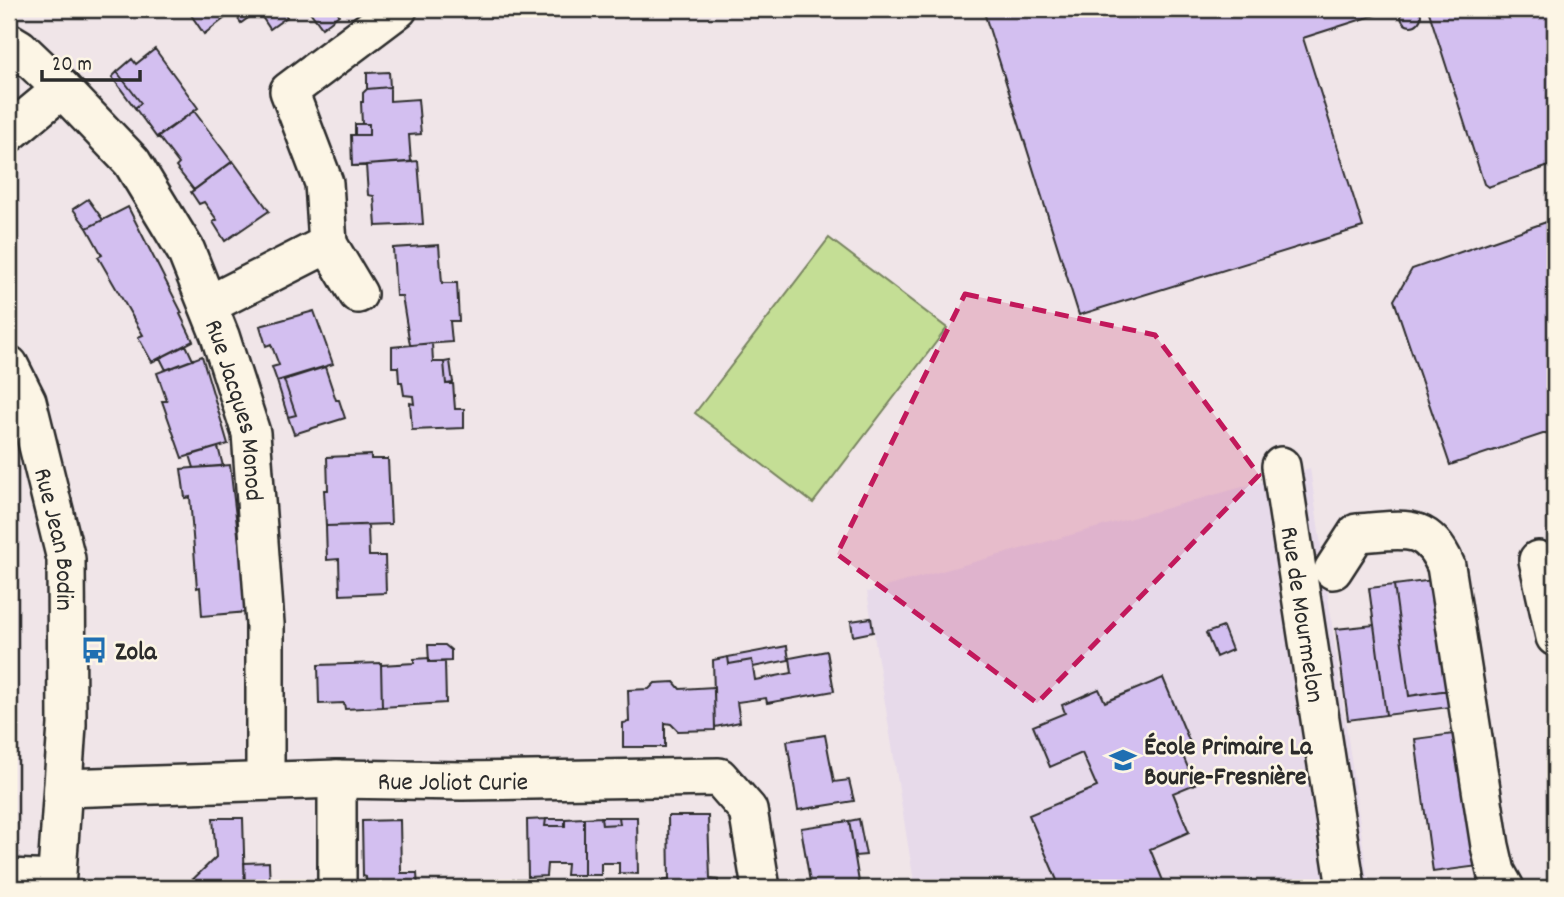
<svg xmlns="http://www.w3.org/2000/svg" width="1564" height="897" font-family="Dekko,sans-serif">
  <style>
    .built { fill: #e7daea }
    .green { fill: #c4de95; stroke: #788460; stroke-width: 2 }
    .building { fill: #d3bff0; stroke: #2b2b2b; stroke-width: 2 }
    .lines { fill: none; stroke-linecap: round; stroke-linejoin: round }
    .minor-casing { stroke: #2b2b2b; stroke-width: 42 }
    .minor { stroke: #fcf5e5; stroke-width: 37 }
    .marked { fill: #c2185b; fill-opacity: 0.2; stroke: #c2185b; stroke-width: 5; stroke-dasharray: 14 9; stroke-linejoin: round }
    .labels { text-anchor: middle; stroke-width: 5; stroke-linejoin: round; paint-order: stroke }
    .street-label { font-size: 26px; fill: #2b2b2b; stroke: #fcf5e5 }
    .poi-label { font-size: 26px; font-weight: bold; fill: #2b2b2b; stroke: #fcf5e5; text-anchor: start }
  </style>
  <rect width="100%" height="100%" fill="#f0e5e8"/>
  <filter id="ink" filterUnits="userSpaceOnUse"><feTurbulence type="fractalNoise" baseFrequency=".0143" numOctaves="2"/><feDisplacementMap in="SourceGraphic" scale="14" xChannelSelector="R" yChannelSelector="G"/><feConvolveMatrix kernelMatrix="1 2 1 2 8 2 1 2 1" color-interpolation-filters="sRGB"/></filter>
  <g filter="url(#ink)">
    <path class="built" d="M1310 468 1369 888H915L867 592Z"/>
    <path class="green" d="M829 238 947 328 813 503 695 413Z"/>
    <path class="building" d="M1401 16a10 10 0 1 1 20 0a10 10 0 1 1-20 0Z
      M187 9H281L287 17 270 29 258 11 241 23 231 9 227 11 229 15 204 34Z
      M308 9H338L337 10 339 15 322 28Z
      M983 9H1394L1303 38 1363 227 1079 315Z
      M1428 9H1555V164L1488 187 1484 184Z
      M155 49 198 108 157 138 135 108 141 103 117 72 132 59 136 64Z
      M117 72 141 103 135 108 112 77Z
      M389 72 390 87 367 89V73Z
      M390 87V101L418 99 421 134 409 135 411 162 352 166 351 135H369V124H362L361 102H363V93L367 89Z
      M194 111 232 162 194 190 176 167 179 164 158 136Z
      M355 124H369V135H355Z
      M233 161 269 211 225 241 213 222 217 220 204 202 199 204 191 192Z
      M418 161 423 224 376 226 374 196 368 195 366 165Z
      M88 199 103 220 87 228 73 209Z
      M128 207 182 313 180 314 193 341 152 362 138 337 143 335 98 257 102 255 87 228Z
      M1555 219V430L1450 465 1394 300 1412 269Z
      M439 245 442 283H457L459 321H450L452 342 410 345 402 296H396L393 248Z
      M314 311 333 364 277 381 272 367 279 365 271 344 266 346 260 326Z
      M432 343 433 362H444L446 384 453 383 455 409H464V428L412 430 410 403 414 404 413 396 404 395 402 382H399L398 367H392V347Z
      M186 345 193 360 166 370 160 358Z
      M202 356 228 444 182 458 162 401H167L157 373Z
      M450 361 453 383 446 384 444 362Z
      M325 367 336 400H339L345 418 294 434 288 417 296 415 284 380Z
      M284 380 296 415 288 417 277 381Z
      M218 447 223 466 194 468 190 455Z
      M371 455V459H388L391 524 326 526 324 490H328L327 457Z
      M230 465 247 612 202 616 200 587 197 588 190 497 185 498 181 469Z
      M368 525 369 556H385L386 593 340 595 339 559 327 560 326 526Z
      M1433 580 1448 690 1409 696 1394 585Z
      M1394 585 1409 696 1448 690 1450 707 1386 715 1369 588Z
      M871 618 873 632 853 636 851 621Z
      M1374 625 1386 715 1348 720 1336 629Z
      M1223 627 1232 650 1216 657 1206 633Z
      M428 645H445L451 650V661L429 662Z
      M787 646 789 660 753 667 752 660 729 664 728 657Z
      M827 651 834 691 767 703 766 698 737 702 740 722 715 727 713 660 728 657 729 664 752 660 755 680 792 673 790 658Z
      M429 658V662H445L446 703 382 707 381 665 414 663V659Z
      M381 663 382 707 345 709 344 703 319 704 318 665Z
      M1163 678 1191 745 1180 749 1195 784 1173 793 1189 832 1150 849 1166 888H1051L1059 885 1029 815 1097 787 1082 753 1050 767 1033 726 1065 713 1062 705 1099 689 1105 702Z
      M674 682 680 689 714 687 715 730 678 731 671 724 665 723V747H623V723L629 722 628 690 649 689 655 683Z
      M1461 733 1479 866 1433 872 1415 739Z
      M825 735 834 782 849 780 854 801 798 810 787 741Z
      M668 816H708L710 879 718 880V888H662V881L669 880Z
      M601 817 602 825 620 824 619 817H637L638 874 619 873V863H601V875H584V818Z
      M601 817H619L620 824 602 825Z
      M213 818H243L245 888H184L216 857Z
      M584 818V875H566L567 864H547L546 876 528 877 527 820 546 819 545 826H565V819Z
      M546 819H565V826H545Z
      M859 819 866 855 855 856 849 821Z
      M400 820 401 873H417L418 888H367L366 877 363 876 362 821Z
      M849 821 860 888H811L801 828Z
      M269 862 270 888H245L244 863Z"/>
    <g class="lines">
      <g class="minor-casing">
        <g id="minor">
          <path d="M9 42 19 48 62 89 9 133"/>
          <path id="s1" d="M62 89 132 162 186 251 220 336 251 433 265 624V780"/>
          <path d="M328 244 324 183 289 91 398 9"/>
          <path d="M208 305 328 244 358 294"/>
          <path id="s2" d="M9 365 27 401 66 559 67 725 56 888"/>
          <path id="s3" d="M1281 466 1346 888"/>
          <path d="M1538 560 1555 637"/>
          <path d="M1333 570 1357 533C1400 531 1426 519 1446 566L1490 846 1496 872 1505 888"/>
          <path d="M337 779V888"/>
          <path id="s4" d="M63 788 337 779 462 781 719 777 748 810 761 888"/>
          <path d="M9 878 56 880"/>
        </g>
      </g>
      <use href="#minor" class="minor"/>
    </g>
  </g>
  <path class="marked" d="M965 294 1155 335 1259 475 1037 703 837 554Z"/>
  <defs>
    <g id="bus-bare" transform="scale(2.1)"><path d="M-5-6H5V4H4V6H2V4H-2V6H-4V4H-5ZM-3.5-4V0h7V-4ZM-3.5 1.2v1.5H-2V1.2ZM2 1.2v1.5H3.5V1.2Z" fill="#1f6fb2" stroke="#fcf5e5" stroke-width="2.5" paint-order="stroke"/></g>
    <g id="school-bare" transform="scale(2.1)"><path d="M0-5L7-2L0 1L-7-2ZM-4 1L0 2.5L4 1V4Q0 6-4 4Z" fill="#1f6fb2" stroke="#fcf5e5" stroke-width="2.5" paint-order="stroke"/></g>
  </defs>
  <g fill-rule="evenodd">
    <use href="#bus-bare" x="94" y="650"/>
    <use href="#school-bare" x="1123" y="760"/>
  </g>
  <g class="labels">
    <g class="street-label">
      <text dy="9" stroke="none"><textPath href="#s1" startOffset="373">Rue Jacques Monod</textPath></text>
      <text dy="9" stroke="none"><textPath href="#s2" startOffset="182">Rue Jean Bodin</textPath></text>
      <text dy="9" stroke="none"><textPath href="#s3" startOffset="150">Rue de Mourmelon</textPath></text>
      <text dy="9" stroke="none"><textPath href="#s4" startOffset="390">Rue Joliot Curie</textPath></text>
    </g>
    <g class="poi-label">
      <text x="115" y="659">Zola</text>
      <text x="1144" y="754">École Primaire La<tspan x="1144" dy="30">Bourie-Fresnière</tspan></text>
    </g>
  </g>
  <rect width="1564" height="897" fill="none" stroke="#fcf5e5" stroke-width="35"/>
  <rect x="18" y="18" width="1529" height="862" fill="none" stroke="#2b2b2b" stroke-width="2.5" filter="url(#ink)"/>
  <path d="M42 70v10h98v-10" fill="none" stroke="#2b2b2b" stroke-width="3.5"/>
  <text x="52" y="70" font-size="21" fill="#2b2b2b" stroke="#fcf5e5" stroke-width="5" paint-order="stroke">20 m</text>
</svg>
